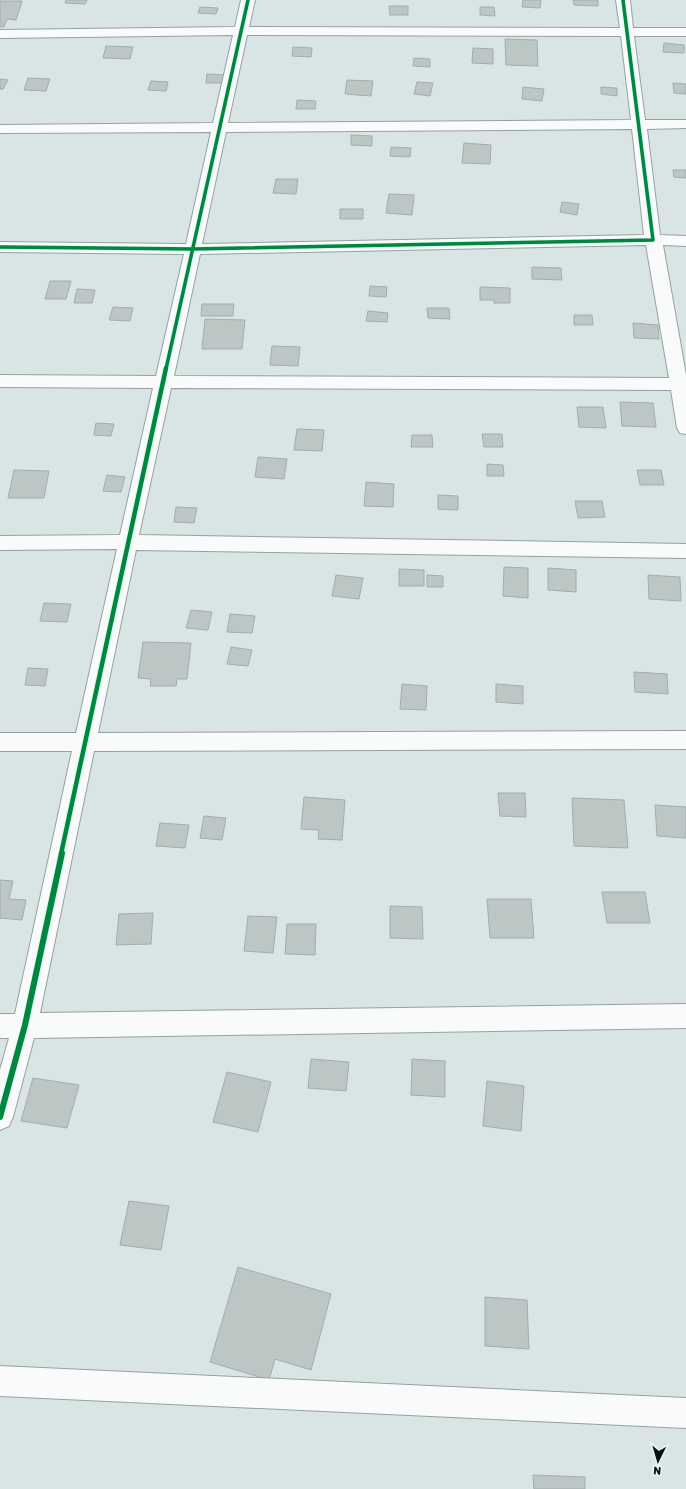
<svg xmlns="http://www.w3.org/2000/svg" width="686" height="1489" font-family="Rubik,sans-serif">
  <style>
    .building { fill: #bbc6c5; stroke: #a2adac }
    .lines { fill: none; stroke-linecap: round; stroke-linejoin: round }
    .street-casing { stroke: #96a1a0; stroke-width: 2 }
    .street { fill: #f9fbfb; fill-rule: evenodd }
    .cycleway-far2-casing { stroke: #dff9f6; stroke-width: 5.5 }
    .cycleway-far1-casing { stroke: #dff9f6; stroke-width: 7 }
    .cycleway-casing { stroke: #dff9f6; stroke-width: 8 }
    .cycleway-far2 { stroke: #00873e; stroke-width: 3.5 }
    .cycleway-far1 { stroke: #00873e; stroke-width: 4.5 }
    .cycleway { stroke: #00873e; stroke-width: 6 }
  </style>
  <rect width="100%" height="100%" fill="#d8e5e4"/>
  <path class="building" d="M66 0H87L85 4 65 3Z
    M523 0H541L540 8 522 7Z
    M573 0H598V6L574 5Z
    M0 1H22L16 20 7 19 4 27H0Z
    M389 6H408V15H390Z
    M200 7 218 8 216 14 198 13Z
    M480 7H494L495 16 480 15Z
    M505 39 537 40 538 66 506 65Z
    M664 43 684 45V53L663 52Z
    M106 46 133 47 130 59 103 58Z
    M293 47 312 48 311 57 292 56Z
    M473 48 493 49V64L472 63Z
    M414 58 430 59V67L413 66Z
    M207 74 224 75 223 83H206Z
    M28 78 50 79 46 91 24 90Z
    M0 79 8 80 3 89H0Z
    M347 80 373 81 371 96 345 94Z
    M151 81 168 82 166 91 148 90Z
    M417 82 433 83 430 96 414 94Z
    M673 83 686 84V94L674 93Z
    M523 87 544 89 542 101 522 99Z
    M601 87 617 88V96L601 94Z
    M297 100 316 101 315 109H296Z
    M351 135 372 136V146L351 145Z
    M464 143 491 145 490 164 462 163Z
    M391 147 411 148 410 157 390 156Z
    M673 170H686V178L674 177Z
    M276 179H298L296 194 273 193Z
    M389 194 414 195 412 215 386 213Z
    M562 202 579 204 577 215 560 212Z
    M340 209H363V219H340Z
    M532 267 561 268 562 280 532 279Z
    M50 281H71L66 299H45Z
    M370 286 387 287 386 297 369 296Z
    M480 287 510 288V303H494V300H480Z
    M77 289 95 290 92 303H74Z
    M202 304H234L233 316H201Z
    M113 307 133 308 130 321 109 320Z
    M427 308H449L450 319 428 318Z
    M368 311 388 313 387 322 366 321Z
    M574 315H592L593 325H574Z
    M205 319 245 320 242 349H202Z
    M633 323 658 325 659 339 634 338Z
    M272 346 300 347 298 366 270 365Z
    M620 402 653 403 656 427 622 426Z
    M577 407H603L606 428 579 427Z
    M96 423 114 424 111 436 94 435Z
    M297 429 324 430 322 451 294 450Z
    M482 434H502L503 447H484Z
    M412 435H432L433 447H411Z
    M258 457 287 459 284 479 255 477Z
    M487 464 503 465 504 476H487Z
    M14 470 49 471 44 498H8Z
    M637 470H661L664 485H640Z
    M107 475 125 477 121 492 103 491Z
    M366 482 394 484 393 507 364 506Z
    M438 495 458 496V510L438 509Z
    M575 501H602L605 517 578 518Z
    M176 507 197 508 194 523 174 522Z
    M504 567 528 568V598L503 596Z
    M548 568 576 570V592L548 590Z
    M399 569 424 570V586H399Z
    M336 575 363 578 359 599 332 596Z
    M427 575 443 576V587H427Z
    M648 575 680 577 681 601 649 599Z
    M44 603 71 604 67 622 40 621Z
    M191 610 212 612 208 630 186 628Z
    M230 614 255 616 252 633 227 632Z
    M143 642 191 643 187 679H177L176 686H150L151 679 138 678Z
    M231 647 252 650 248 666 227 664Z
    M28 668 48 669 45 686 25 685Z
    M634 672 667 674 668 694 635 692Z
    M402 684 427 686 426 710 400 709Z
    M496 684 523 686V704L496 702Z
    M498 793H525L526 817 500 816Z
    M304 797 345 800 342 840 318 839 319 830 301 829Z
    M572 798 624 800 628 848 574 846Z
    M655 805 686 807V838L657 836Z
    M204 816 226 818 222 840 200 838Z
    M160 823 189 825 185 848 156 846Z
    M0 880 13 881 9 899 26 900 22 920 0 918Z
    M602 892H645L650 923H607Z
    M487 899H531L534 938H490Z
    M390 906 422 907 423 939 390 938Z
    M153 913 151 944 116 945 119 914Z
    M248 916 277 917 273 953 244 951Z
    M287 924H316L315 955 285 954Z
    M311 1059 349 1062 346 1091 308 1088Z
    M412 1059 445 1061V1097L411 1095Z
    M227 1072 271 1082 258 1132 213 1122Z
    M33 1078 79 1085 67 1128 21 1121Z
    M487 1081 524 1086 521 1131 483 1126Z
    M129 1201 169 1206 161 1250 120 1245Z
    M238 1267 331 1294 311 1370 275 1359 269 1380 210 1362Z
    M485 1297 527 1300 529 1349 485 1346Z
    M533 1475 585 1477V1489H534Z"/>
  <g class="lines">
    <g class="street-casing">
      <path id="street" d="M241 0H255L249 27 620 28 616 0H630L633 28H686V36H634L645 120H686V128L647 129 660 235 686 236V246L663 245 686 375V434L680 433 677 428 671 390 171 388 139 535 686 544V558L136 550 98 733 686 731V749L94 751 40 1013 686 1004V1028L34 1038 13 1117 9 1126 0 1130V1070L9 1038H0V1014H15L72 751H0V733H76L117 549 0 550V536L120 535 153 388 0 387V375L156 376 184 254 0 252V242L186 244 211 132 0 133V125L213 123 233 35 0 38V30L235 27ZM247 35 621 36 631 120 228 123ZM632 129 644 235 202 244 226 132ZM646 245 669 378 174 376 200 254Z
        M0 1366 686 1398V1428L0 1396Z"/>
    </g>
    <use href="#street" class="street"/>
    <g class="cycleway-far2-casing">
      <path id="cycleway-far2" d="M0 247 193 249 653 240 623 0
        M166 369 248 0"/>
    </g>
    <g class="cycleway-far1-casing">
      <path id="cycleway-far1" d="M61 854 166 368"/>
    </g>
    <g class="cycleway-casing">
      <path id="cycleway" d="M0 1117 25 1025 62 853"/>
    </g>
    <use href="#cycleway-far2" class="cycleway-far2"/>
    <use href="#cycleway-far1" class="cycleway-far1"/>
    <use href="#cycleway" class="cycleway"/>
  </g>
  <g transform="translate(658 1461) rotate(185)" stroke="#dff9f6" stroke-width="3" paint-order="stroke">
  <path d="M0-3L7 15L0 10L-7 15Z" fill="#07100f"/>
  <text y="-6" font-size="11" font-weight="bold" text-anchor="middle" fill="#07100f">N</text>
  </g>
</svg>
